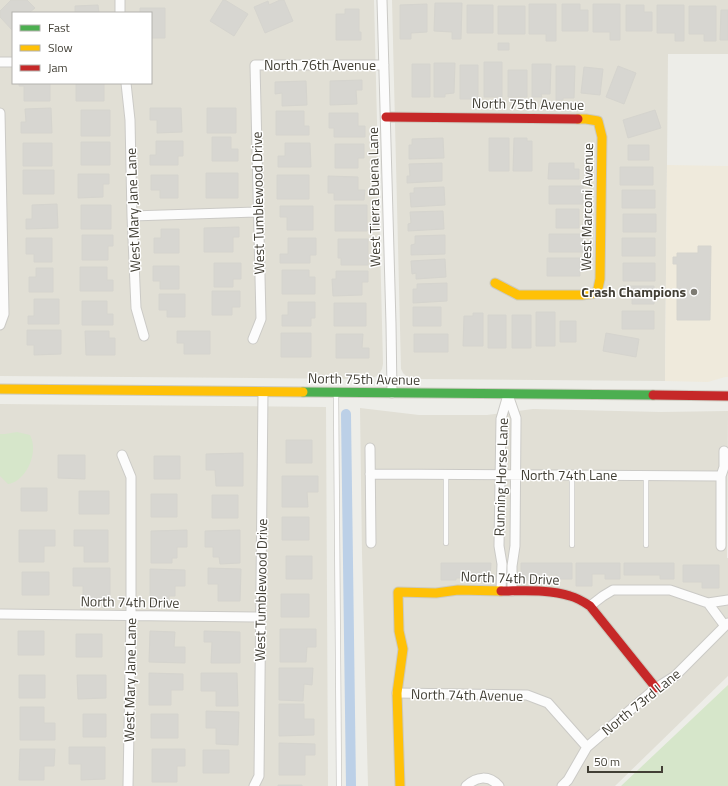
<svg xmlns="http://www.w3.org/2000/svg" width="728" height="786" font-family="'Titillium Web',sans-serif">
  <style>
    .residential { fill: #e1dfd5; fill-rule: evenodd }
    .commercial { fill: #efeadc }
    .green { fill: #d6e6ca }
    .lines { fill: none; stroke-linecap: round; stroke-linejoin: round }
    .canal { stroke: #bcd0e7; stroke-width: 10 }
    .building { fill: #d7d6d1; stroke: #d5d4ce }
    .lane-casing { stroke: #cbcac6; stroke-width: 6 }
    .street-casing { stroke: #cbcac6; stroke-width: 11 }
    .fast-casing { stroke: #cccabf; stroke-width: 11 }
    .slow-casing { stroke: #cccabf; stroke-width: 11 }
    .jam-casing { stroke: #cccabf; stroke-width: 11 }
    .lane { stroke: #fcfcfc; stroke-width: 4.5 }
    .street { stroke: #fcfcfc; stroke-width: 9 }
    .fast { stroke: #4caf50; stroke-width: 9 }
    .slow { stroke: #ffc107; stroke-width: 9 }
    .jam { stroke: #c62828; stroke-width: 9 }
    .poi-dot { fill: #7e7c74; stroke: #fff; stroke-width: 1.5 }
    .labels { text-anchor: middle; stroke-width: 3; stroke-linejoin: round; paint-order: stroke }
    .street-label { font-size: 14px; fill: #423f35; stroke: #fff }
    .poi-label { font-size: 14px; font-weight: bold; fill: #423f35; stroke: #fff; text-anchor: end }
  </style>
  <rect width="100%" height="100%" fill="#edede8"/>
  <path class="residential" d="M0 0H374L383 364 382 369 379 374 375 377 364 379 0 376ZM13 13H151V83H13Z
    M392 0H728V54H668L665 381 415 379 407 377 403 373 401 369Z
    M0 404 326 407 328 786H0Z
    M360 408 419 415H487L533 409 661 412 728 411 727 558H728V676L615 786H368L362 554Z"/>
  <path class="commercial" d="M667 165 728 166V377H725L708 382 665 381Z"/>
  <path class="green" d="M17 432 30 435C39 451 27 481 8 484L0 476V434H5Z
    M728 685V786H621Z"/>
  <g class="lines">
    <path class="canal" d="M346 414 351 786"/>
  </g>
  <path class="building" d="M11 0H27L35 8 30 12V13H13V31L0 17V11Z
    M223 0H225L248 14 234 36 210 21Z
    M280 0H284L293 21 265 33 254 7 268 1 269 5Z
    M435 3H462L461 39H452V32L434 31Z
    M427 4V32L411 33V39H400V5Z
    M529 4H556V41H546V34H529Z
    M562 4H580V10H588V31H562Z
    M593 4H620V40H610V32H593Z
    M98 5 99 13H75V6Z
    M467 5H493V33H467Z
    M626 5H644V12H652V31H626Z
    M657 5H684V41H675V33H657Z
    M498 6H525V34H498Z
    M689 6H716V41H704V34H689Z
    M140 8H165V38H151V13H140Z
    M345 9H359V32H361V40H336V14H345Z
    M721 10H728V40H720Z
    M498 43H509V50H498Z
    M484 62H502V97H484Z
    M434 63H455L454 93 445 94V97H434Z
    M412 64H430V97H412Z
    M532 64H551L550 94H541L542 97H532Z
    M460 65H478V99H460Z
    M556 66H575L574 98H563V100H556Z
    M618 66 636 73 624 104 606 97Z
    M584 67 603 69 600 95 581 93Z
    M508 70H527V97H508Z
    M362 80V90H356L357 104 330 105V81Z
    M306 81 307 105 282 106V93L275 94V82Z
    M19 83H50V101H24V86H19Z
    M76 83H104V101H76Z
    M51 108 52 133H21V122H26L25 109Z
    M150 108H181L182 132 157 133V120H150Z
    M207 108H236V133H207Z
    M81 110H110V136H81Z
    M655 110 661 128 628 138 623 120Z
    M276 111H304V126H309V135H276Z
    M329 113H358V126H365V137H334V128H329Z
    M212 137H231V149H238V161H212Z
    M443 138 444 158 409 159V145H412V139Z
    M489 138H509V171H489Z
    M514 138H527V141H532V171H513Z
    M156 141H183V156H178V165H150V155H156Z
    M81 142H110V165H81Z
    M23 143H52V166H23Z
    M285 143H310L311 167H278V156H285Z
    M335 144H364V158H358V168H335Z
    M628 145H649V160H628Z
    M442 163V181L407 183V176H410L409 164Z
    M549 163H574V169H579V179H548Z
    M620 167H653V185H620Z
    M23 170H54V194H23Z
    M206 173H238V198H206Z
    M78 174H109V184H103V197L78 198Z
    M151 175H178V198H160V190H151Z
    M277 175H309V199H277Z
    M328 176 358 177V190H365L364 200H334V193H328Z
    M549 186H583V204H549Z
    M444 187 445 205 411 207 410 193H414V188Z
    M622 190H655V208H622Z
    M57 204 58 228 26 229V219H32V205Z
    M81 205H111V229H81Z
    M335 205H367V231H335Z
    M280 206H313V230H287V217H280Z
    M556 209H579V228H556Z
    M443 211 444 229 408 231V224L411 223 410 212Z
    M623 214H656V232H623Z
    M239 227V237H233V252H204V228Z
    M161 229H179V253H154V238H161Z
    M549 234H583V252H549Z
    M82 235H113V246H108V260H82Z
    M445 235V254L411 255V245L415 244V236Z
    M26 238H52V262H34V254H26Z
    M288 238H316V255H310V263H280V254H288Z
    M622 238H655V256H622Z
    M338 239H368V265H341V258H338Z
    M698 246H711L710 320H677V264H673V257H677V253H698Z
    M547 258H580V276H547Z
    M445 259 446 277 416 279V273L412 274 411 261Z
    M214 263H241V279H233V287H214Z
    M623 263H655V281H623Z
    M153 266H179V289H160V281H153Z
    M80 267H107V280H113V291H80Z
    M36 268H53V292H29V277H36Z
    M282 270H309V277H315V294H282Z
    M336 271H368V282H362V295L333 296 332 279H336Z
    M447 283V301L413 303V289H417V284Z
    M623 286H654V304H632V295H623Z
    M212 291H240V307H232V315H212Z
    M159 294H185V317H167V310H159Z
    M34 299H59V324H28V316H34Z
    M82 301H107V314H113V325H82Z
    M288 302H315V318H311V326H282V315H288Z
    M334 303H366V326H334Z
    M413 307H441V326H413Z
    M622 311H654V329H622Z
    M536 312H555V346H536Z
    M473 313H483V346H463L464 316H473Z
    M488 315H506V348H488Z
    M512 315H531V348H512Z
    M560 321H576V342H560Z
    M27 330H61V354L34 355V345H27Z
    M85 331H109V338H115V355H86Z
    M177 331H210V354H184V343H177Z
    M281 333H311V357H281Z
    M606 333 639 339 636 357 603 351Z
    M336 334H363L362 348H369V358H336Z
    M414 334H448V352H414Z
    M286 440H312V463H286Z
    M243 453V486H216L215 470H206V454Z
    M58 455H85V479L58 478Z
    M154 456H180V479H154Z
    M282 476H318V492H307L308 507H282Z
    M21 488H47V511H21Z
    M79 491H109V514H79Z
    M151 494H177V517H151Z
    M212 495H238V518H212Z
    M282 517H309V540H282Z
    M19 530H55V546H44V562H19Z
    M74 530H108V562H84V546H74Z
    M187 530V547H177V558H172V563H151V531Z
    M240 530V563L220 564 219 557H213V547H205V531Z
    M286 556H312V579H286Z
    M441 563H491L490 578H456V580H441Z
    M521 563H572V579H557V575H546V580H521Z
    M576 563H620V579H605V574H592V586H576Z
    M624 563H674V579H660V575H624Z
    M683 565H719V588H702V582H683Z
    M73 568H110V600H83V586H73Z
    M208 568 241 569 240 601H218V584H208Z
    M150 569 185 570V586H175V596H169V601H150Z
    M22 572H49V595H22Z
    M281 594H309V617H281Z
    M280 629H316V647H307L306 662H280Z
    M18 631H44V655H18Z
    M150 631 175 632 174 647H185V663L149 662Z
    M204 631 240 632V663H211L212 642H204Z
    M76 634H102V657H76Z
    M279 668H313L312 685 304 684 303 701 279 700Z
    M149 673 183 674V690H171V705H149Z
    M201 673H237L238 706H216V691H201Z
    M19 675H45V698H19Z
    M77 675H106V698L78 699Z
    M279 704H304V719H314V735L279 736Z
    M20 707H44V723H55V740H20Z
    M206 711 239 712 238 745 216 744V728H206Z
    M83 714H106V737H83Z
    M151 714H178V738H151Z
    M279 743 315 744V755H305V775H279Z
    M69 747H105V779L81 780V764H69Z
    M20 749H55L54 766H44V780H19Z
    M152 749H185V766H177V782H152Z
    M203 750H229V773H203Z
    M278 785H302V786H278Z"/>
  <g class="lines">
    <g class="lane-casing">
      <path id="lane" d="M336 394 339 786
        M446 543V475
        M572 545V475
        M646 545V476"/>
    </g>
    <g class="street-casing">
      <path id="street" d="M120 0V13
        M382 0 391 324 392 393
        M0 62H13
        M126 83 130 120 132 216 136 308 144 336
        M0 113 4 314 0 325
        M132 216 259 212
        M253 339 261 319 255 65H384
        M508 395 516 418V422L515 546 512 566V591
        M370 448 371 543
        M122 455 131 477V616L128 786
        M370 474 721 476
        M721 546V476L724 467V451
        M501 591 502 564 499 546 501 419 508 395
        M708 603 725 626
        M590 606 603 596 613 590H670L708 603 728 600
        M0 614 260 617
        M397 693 527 695 548 703 587 747
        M254 786 259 776 263 392
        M466 786C477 776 489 775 499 786
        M562 786 568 780 587 747 656 688 675 676 728 623"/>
    </g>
    <g class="fast-casing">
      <path id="fast" d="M303 392 653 395"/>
    </g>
    <g class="slow-casing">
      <path id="slow" d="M495 283 518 295H582L597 293 600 279 602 137 598 121 586 119H578
        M0 389 303 392
        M400 786 397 693 403 649 399 631 398 592 436 593 458 590 501 591"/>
    </g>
    <g class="jam-casing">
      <path id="jam" d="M386 117 578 119
        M653 395 728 396
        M501 591C523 591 550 589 570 596 578 598 584 602 590 606L656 688"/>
    </g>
    <use href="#lane" class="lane"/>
    <use href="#street" class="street"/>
    <use href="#fast" class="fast"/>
    <use href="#slow" class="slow"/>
    <use href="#jam" class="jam"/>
  </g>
  <circle class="poi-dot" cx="694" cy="292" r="4"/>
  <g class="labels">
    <g class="street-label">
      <text x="320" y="70">North 76th Avenue</text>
      <text transform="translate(528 104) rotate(1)" y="5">North 75th Avenue</text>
      <text transform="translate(374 197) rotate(-91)" y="5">West Tierra Buena Lane</text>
      <text transform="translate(258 203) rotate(-91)" y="5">West Tumblewood Drive</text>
      <text transform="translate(587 207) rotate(-89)" y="5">West Marconi Avenue</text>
      <text transform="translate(133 210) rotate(-92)" y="5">West Mary Jane Lane</text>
      <text transform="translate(364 379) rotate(1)" y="5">North 75th Avenue</text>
      <text x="569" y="480">North 74th Lane</text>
      <text transform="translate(501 477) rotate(-88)" y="5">Running Horse Lane</text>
      <text transform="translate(510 578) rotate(2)" y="5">North 74th Drive</text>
      <text transform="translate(261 590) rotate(-89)" y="5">West Tumblewood Drive</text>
      <text transform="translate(130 602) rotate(1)" y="5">North 74th Drive</text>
      <text transform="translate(130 680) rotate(-89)" y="5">West Mary Jane Lane</text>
      <text transform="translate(467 695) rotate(1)" y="5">North 74th Avenue</text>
      <text transform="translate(641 702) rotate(-39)" y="5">North 73rd Lane</text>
    </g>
    <g class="poi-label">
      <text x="686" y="297">Crash Champions</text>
    </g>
  </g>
  <rect x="12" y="12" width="140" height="72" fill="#ffffff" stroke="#b3b2ae"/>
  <rect x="20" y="25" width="20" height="6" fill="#4caf50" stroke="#b3b2ae"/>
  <text x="48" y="32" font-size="12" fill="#423f35">Fast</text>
  <rect x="20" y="45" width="20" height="6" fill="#ffc107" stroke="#b3b2ae"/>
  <text x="48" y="52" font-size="12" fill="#423f35">Slow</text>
  <rect x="20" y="65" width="20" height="6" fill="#c62828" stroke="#b3b2ae"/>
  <text x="48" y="72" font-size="12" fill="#423f35">Jam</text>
  <path d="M588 766v6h74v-6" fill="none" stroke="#423f35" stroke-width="2"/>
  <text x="594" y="766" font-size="12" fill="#423f35" stroke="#ffffff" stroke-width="3" paint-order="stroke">50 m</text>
</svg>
